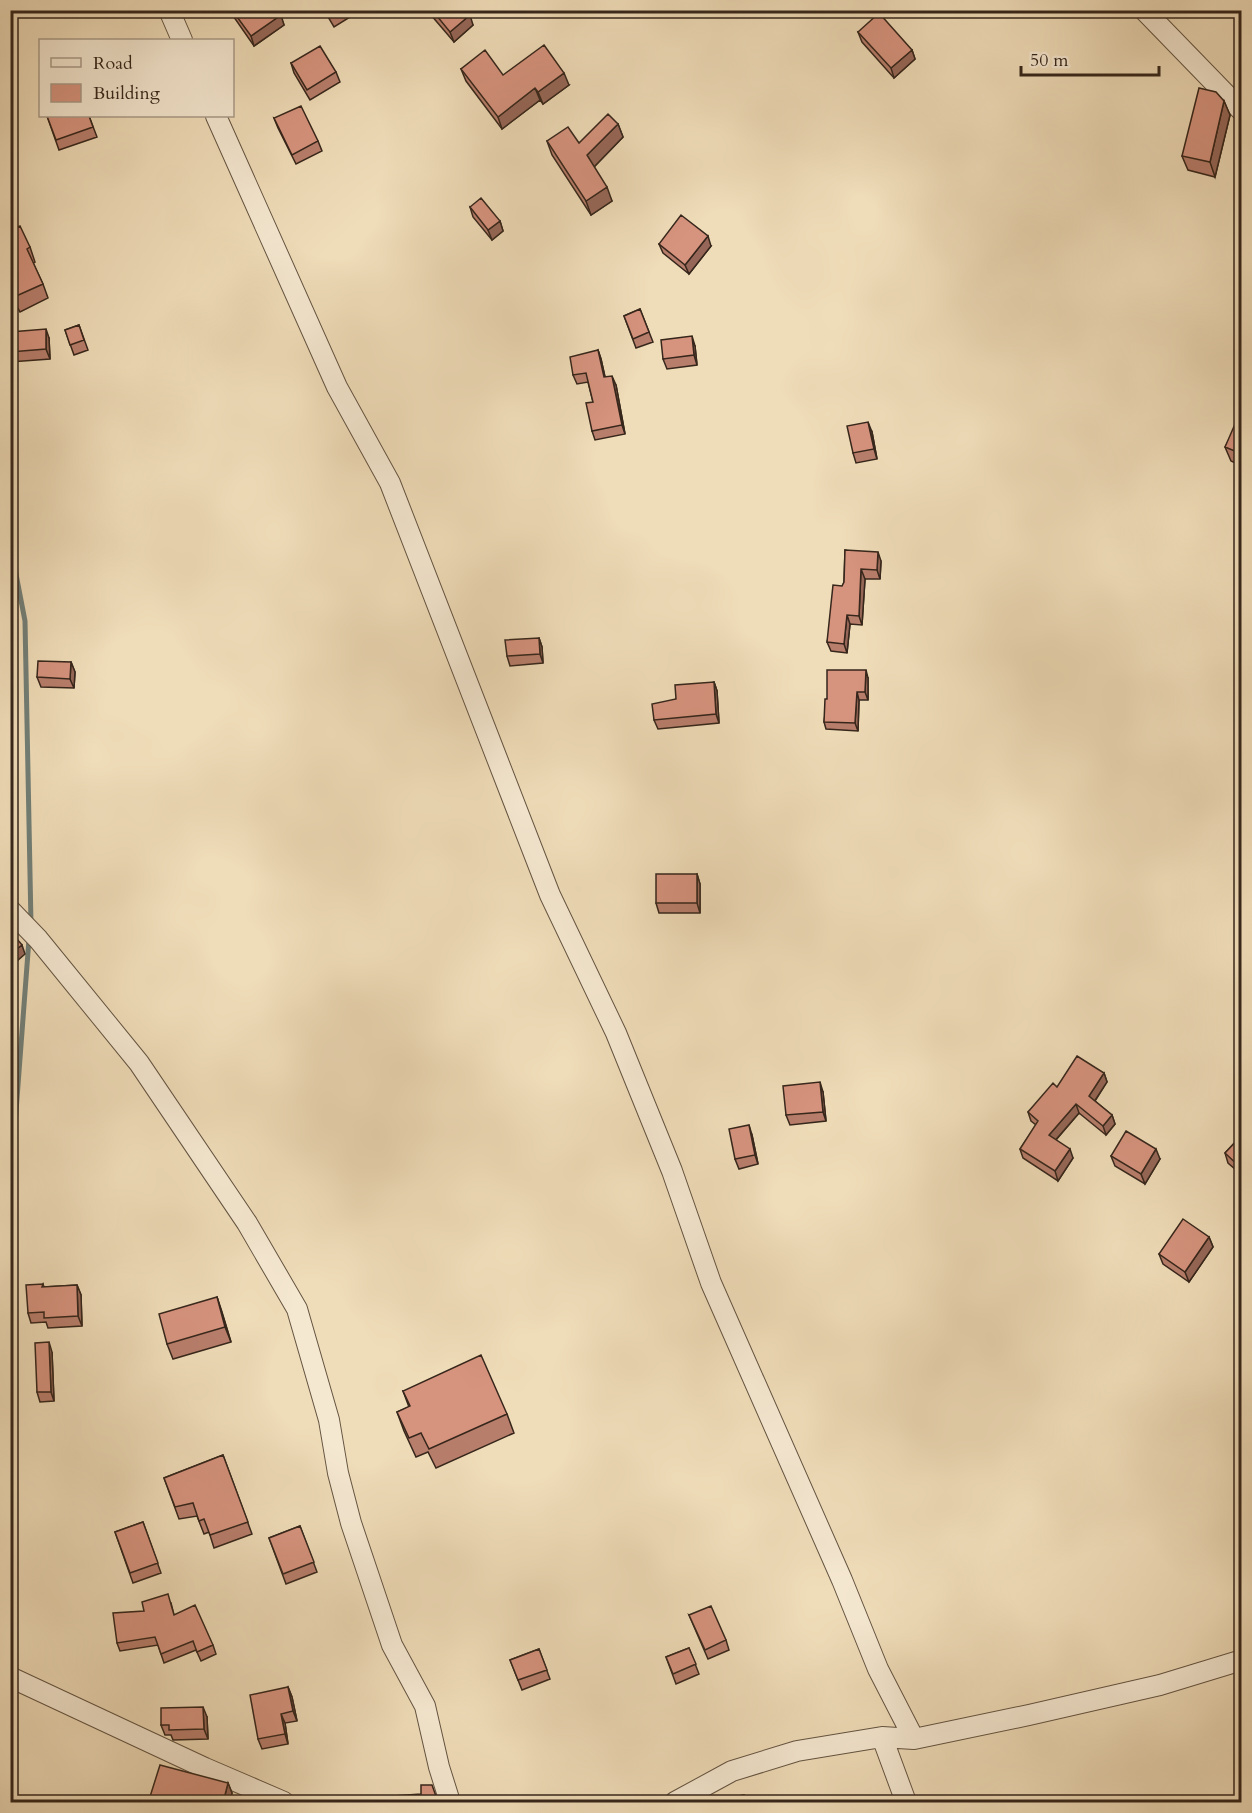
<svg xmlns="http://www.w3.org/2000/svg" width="1252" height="1813" font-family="Cardo,serif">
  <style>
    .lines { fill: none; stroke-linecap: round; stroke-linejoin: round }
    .stream { stroke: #727f77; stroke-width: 5 }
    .street-casing { stroke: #645442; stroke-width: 22 }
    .street { stroke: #f5e8d1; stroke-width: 20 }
    .wall { fill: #b87e6c; stroke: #36261b; stroke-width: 1.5 }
    .shaded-wall { fill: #966758; stroke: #36261b; stroke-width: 1.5 }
    .building { fill: #d6937e; stroke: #36261b; stroke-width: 1.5 }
  </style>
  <rect width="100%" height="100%" fill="#efdcb8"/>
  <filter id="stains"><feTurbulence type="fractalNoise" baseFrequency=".00333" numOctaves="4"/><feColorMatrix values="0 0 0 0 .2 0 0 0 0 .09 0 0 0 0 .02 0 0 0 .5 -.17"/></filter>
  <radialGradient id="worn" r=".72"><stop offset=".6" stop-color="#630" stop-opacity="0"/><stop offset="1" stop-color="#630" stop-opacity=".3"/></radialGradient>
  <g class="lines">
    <path class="stream" d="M10 543 25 621 31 924
      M10 1191 29 939"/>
    <g class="street-casing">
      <path id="street" d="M169 10 182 40
        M1144 10 1242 111
        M216 116 337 387 390 483 550 895 616 1033 672 1171 711 1283 842 1580 878 1669 914 1739
        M10 910 38 939 139 1063 247 1223 297 1309 329 1420 338 1473 351 1523 392 1645 425 1706 439 1767 450 1802
        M10 1677 205 1768 284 1802
        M882 1737 906 1802
        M675 1802 732 1771 797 1751 882 1737 914 1739 1029 1715 1160 1685 1242 1660"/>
    </g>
    <use href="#street" class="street"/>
  </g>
  <path class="wall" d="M229 10H278L284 25 254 46Z
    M324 10H358V12L334 27Z
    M429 10H465L473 25 454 42 431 15Z
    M858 32 912 50 915 59 894 78 862 42Z
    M291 63 336 72 340 82 310 100 294 73Z
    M461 69 503 75 569 85 543 104 540 100 502 129 466 81Z
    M1224 101 1230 115 1215 177 1188 170 1182 156Z
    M47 116H89L97 137 59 150Z
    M274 118 318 141 322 151 296 164 278 128Z
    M618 124 623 137 594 167 612 201 591 215 552 155 547 141 579 143Z
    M470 207 500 221 503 231 492 240 473 217Z
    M10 223 13 229 30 247 35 262 33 263 43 284 48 298 20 312 10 293Z
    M659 244 711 246 689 274 663 253Z
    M640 309 653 342 636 348 624 316Z
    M79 325 88 350 74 355 65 330Z
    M10 332 49 338 50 359 10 362Z
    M695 346 697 365 667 369 663 359Z
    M598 350 601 359 605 377 616 385 625 434 595 440 592 431 593 402 588 382 577 384 573 375Z
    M1242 416V466L1231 461 1225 447Z
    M872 432 877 459 856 463 853 453Z
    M845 550 881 561 880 579H865L862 625 850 624 847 653 831 651 827 642 844 582Z
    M539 638 542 647 543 663 510 666 507 656Z
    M71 662 75 672 74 688 41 687 37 677Z
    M868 678V700H859L858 731 826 729 824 722 827 699Z
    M714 682 717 691 719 723 658 729 654 720 676 699Z
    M697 874 700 884V913H659L656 903Z
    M1104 1073 1107 1082 1095 1101 1112 1115 1115 1124 1106 1135 1079 1113 1056 1140 1073 1158 1058 1181 1023 1158 1020 1149 1036 1125 1031 1121 1028 1112 1057 1087Z
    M823 1092 826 1121 790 1125 786 1115Z
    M752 1135 758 1164 739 1169 735 1159Z
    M1242 1135V1175L1228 1163 1225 1153Z
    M1111 1156 1160 1159 1145 1184 1115 1166Z
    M1209 1237 1213 1247 1189 1282 1163 1264 1159 1254Z
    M43 1284 44 1287 77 1285 81 1295 82 1326 48 1328 46 1322 31 1323 28 1313Z
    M217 1297 231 1342 173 1359 167 1344Z
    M52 1352 54 1401 40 1402 37 1392Z
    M403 1391 507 1414 514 1433 436 1468 428 1452 416 1457 404 1431 397 1412 409 1407Z
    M223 1455 252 1534 214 1548 209 1532 204 1534 197 1516 179 1519 164 1478Z
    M143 1522 161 1573 133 1583 115 1532Z
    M300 1526 317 1572 286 1584 269 1538Z
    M171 1603 174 1615 213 1645 216 1654 201 1661 196 1650 164 1663 158 1645 120 1651 117 1643 144 1611Z
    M689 1615 726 1640 729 1650 708 1659Z
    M689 1648 699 1674 676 1684 666 1657Z
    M539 1649 550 1679 522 1690 510 1660Z
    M288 1687 292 1697 297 1721 285 1723 288 1744 262 1749 258 1739Z
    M207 1717 208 1739 173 1740 171 1735H165L161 1725Z
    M228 1783 232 1793 229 1803H148Z"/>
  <path class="shaded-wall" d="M281 15 284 25 254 46 251 36Z
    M470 15 473 25 454 42 450 32Z
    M912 50 915 59 894 78 891 68Z
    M564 73 569 85 543 104 538 92Z
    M535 88 540 100 502 129 498 117Z
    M1224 101 1230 115 1215 177 1210 162Z
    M618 124 623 137 592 169 587 155Z
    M607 187 612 201 591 215 586 201Z
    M500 221 503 231 492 240 488 230Z
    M708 236 711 246 689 274 685 265Z
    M46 329 49 338 50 359 46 349Z
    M692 336 695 346 697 365 694 355Z
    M598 350 601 359 607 386 604 377Z
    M612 376 616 385 625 434 622 425Z
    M868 422 872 432 877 459 874 449Z
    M878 552 881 561 880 579 877 570Z
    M861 569 865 579 862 625 859 616Z
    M847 615 850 624 847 653 844 644Z
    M539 638 542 647 543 663 540 654Z
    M71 662 75 672 74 688 70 679Z
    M866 670 868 678V700L865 692Z
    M714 682 717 691 719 723 716 714Z
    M857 692 859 700 858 731 855 723Z
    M697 874 700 884V913L697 903Z
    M22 945 25 954 10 967V954Z
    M1104 1073 1107 1082 1092 1105 1089 1096Z
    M820 1082 823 1092 826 1121 823 1112Z
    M1076 1104 1079 1113 1052 1144 1049 1135Z
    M1112 1115 1115 1124 1106 1135 1103 1126Z
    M749 1125 752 1135 758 1164 755 1155Z
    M1070 1149 1073 1158 1058 1181 1055 1171Z
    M1156 1149 1160 1159 1145 1184 1141 1174Z
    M1209 1237 1213 1247 1189 1282 1185 1272Z
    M77 1285 81 1295 82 1326 78 1316Z
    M217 1297 222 1312 231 1342 225 1327Z
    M49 1342 52 1352 54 1401 51 1392Z
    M288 1687 292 1697 297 1721 293 1711Z
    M203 1707 207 1717 208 1739 204 1729Z
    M281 1714 285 1723 288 1744 285 1734Z
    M228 1783 232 1793 229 1803H223Z"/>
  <path class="building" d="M232 10H278L281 15 251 36Z
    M326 10H341L330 17Z
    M432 10H465L470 15 450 32Z
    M879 13 912 50 891 68 858 32Z
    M544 45 564 73 538 92 535 88 498 117 461 69 485 50 503 75Z
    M320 46 336 72 307 90 291 63Z
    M1199 88 1216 92 1224 101 1210 162 1182 156Z
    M301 106 318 141 292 155 274 118Z
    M608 114 618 124 587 155 607 187 586 201 547 141 568 127 579 143Z
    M47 116H89L93 127 56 140Z
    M481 198 500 221 488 230 470 207Z
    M681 215 708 236 685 265 659 244Z
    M10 223 13 229 20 226 30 247 27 249 43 284 14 297 10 289Z
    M640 309 649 332 633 339 624 316Z
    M79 325 84 340 70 345 65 330Z
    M46 329V349L10 352V332Z
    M692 336 694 355 663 359 661 340Z
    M598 350 604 377 612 376 622 425 592 431 586 403 593 402 586 373 573 375 570 357Z
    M1239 415 1242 416V454L1225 447Z
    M868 422 874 449 853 453 847 426Z
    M845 550 878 552 877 570 861 569 859 616 847 615 844 644 827 642 833 585 842 586 844 582Z
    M539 638 540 654 507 656 505 640Z
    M38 661 71 662 70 679 37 677Z
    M827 670H866L865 692H857L855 723 824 722 825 699H827Z
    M714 682 716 714 654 720 652 704 676 699 675 685Z
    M656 874H697V903H656Z
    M10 931 22 945 10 954Z
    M1077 1056 1104 1073 1089 1096 1112 1115 1103 1126 1076 1104 1049 1135 1070 1149 1055 1171 1020 1149 1038 1121 1028 1112 1053 1083 1057 1087Z
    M820 1082 823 1112 786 1115 783 1086Z
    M749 1125 755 1155 735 1159 729 1129Z
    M1126 1131 1156 1149 1141 1174 1111 1156Z
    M1242 1135V1169L1225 1153Z
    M1183 1219 1209 1237 1185 1272 1159 1254Z
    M43 1284 42 1287 77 1285 78 1316 44 1318V1312L28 1313 26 1285Z
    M217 1297 225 1327 167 1344 159 1314Z
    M49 1342 51 1392H37L35 1343Z
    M481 1355 507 1414 429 1449 421 1433 409 1438 397 1412 410 1406 403 1391Z
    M223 1455 248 1522 210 1535 204 1519 199 1521 193 1503 175 1507 164 1478Z
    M143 1522 158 1563 130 1573 115 1532Z
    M300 1526 314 1562 283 1574 269 1538Z
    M168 1594 174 1615 195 1605 213 1645 197 1652 193 1641 161 1654 155 1637 117 1643 113 1613 144 1611 142 1602Z
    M711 1606 726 1640 705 1650 689 1615Z
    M689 1648 696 1664 673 1674 666 1657Z
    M539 1649 547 1670 518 1680 510 1660Z
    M288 1687 293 1711 281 1714 285 1734 258 1739 250 1695Z
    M203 1707 204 1729 169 1730V1725H161V1708Z
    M160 1765 228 1783 223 1803H190L168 1797 167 1803H148Z
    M421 1785H432L437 1799V1803H380V1797L421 1794Z
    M744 1795 745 1803H711V1801Z
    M533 1796 536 1803H520Z"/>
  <rect width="1252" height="1813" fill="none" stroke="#efdcb8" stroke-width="36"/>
  <rect x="12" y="12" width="1228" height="1789" fill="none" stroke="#36261b" stroke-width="3"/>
  <rect x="18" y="18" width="1216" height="1777" fill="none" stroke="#36261b" stroke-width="1.5"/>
  <rect x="39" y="39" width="195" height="78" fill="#f5e8d1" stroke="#a99a88" stroke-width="1.5"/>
  <rect x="51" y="58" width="30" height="9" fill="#f5e8d1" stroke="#a99a88" stroke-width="1.5"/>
  <text x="93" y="69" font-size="18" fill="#36261b">Road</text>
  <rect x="51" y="84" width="30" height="18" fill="#d6937e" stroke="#a99a88" stroke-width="1.5"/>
  <text x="93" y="99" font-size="18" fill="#36261b">Building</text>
  <path d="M1021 66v9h138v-9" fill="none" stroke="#36261b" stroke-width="3"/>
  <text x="1030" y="66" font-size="18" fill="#36261b" stroke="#f5e8d1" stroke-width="4.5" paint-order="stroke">50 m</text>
  <rect width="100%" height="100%" filter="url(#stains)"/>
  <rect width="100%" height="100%" fill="url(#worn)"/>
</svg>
